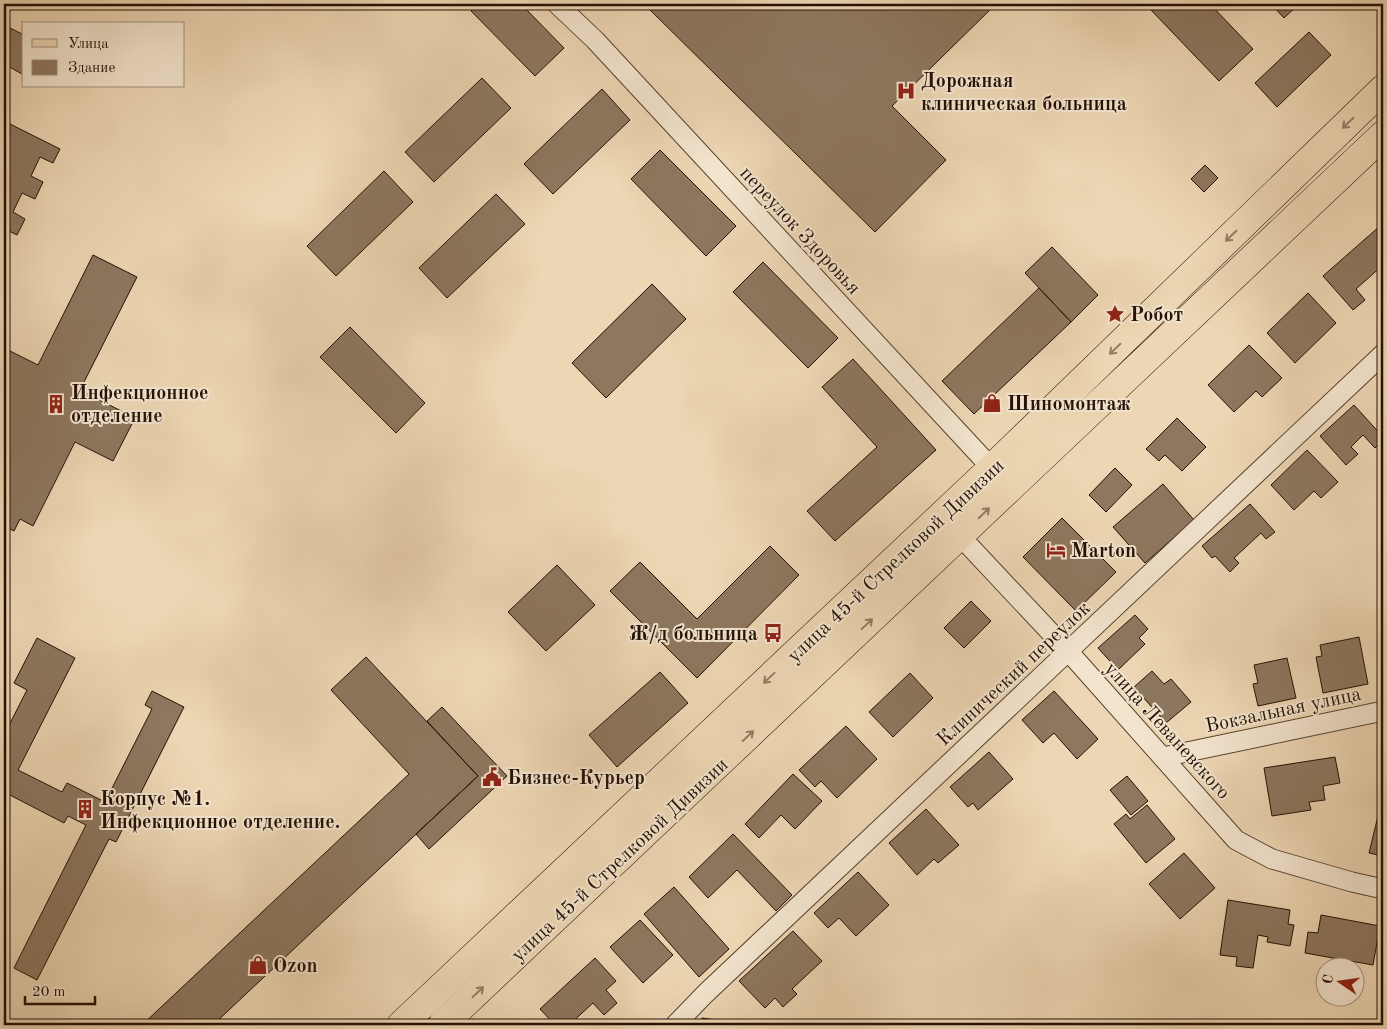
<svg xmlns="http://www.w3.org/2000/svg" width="1387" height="1029" font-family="'Old Standard TT',serif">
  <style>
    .building { fill: #8d775f; stroke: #241005 }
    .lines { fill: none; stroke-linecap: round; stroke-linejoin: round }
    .street-casing { stroke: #564230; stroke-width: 21 }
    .primary-casing { stroke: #241005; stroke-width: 29 }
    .street { stroke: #f3e4ce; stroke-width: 19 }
    .primary { stroke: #edd6b3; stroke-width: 28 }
    .oneway { stroke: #937d65 }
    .labels { text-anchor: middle; stroke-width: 4; stroke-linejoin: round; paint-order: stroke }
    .poi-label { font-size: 20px; font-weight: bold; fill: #241005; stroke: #f3e4ce; text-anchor: start }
    .street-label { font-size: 20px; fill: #241005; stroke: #f3e4ce }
  </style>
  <rect width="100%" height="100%" fill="#edd6b3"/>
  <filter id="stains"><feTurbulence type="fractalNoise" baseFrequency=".004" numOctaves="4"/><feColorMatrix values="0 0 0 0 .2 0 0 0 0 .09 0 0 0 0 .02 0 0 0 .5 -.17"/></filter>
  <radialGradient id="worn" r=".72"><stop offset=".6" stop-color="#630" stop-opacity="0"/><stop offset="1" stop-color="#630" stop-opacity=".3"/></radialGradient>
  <path class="building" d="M478 4H521L564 48 535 76 471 11Z
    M644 4H996L892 106 946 160 875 232Z
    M1158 4H1210L1253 49 1219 81 1151 10Z
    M1271 4H1299L1284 18Z
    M8 27 24 35V75L4 64V35Z
    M1309 32 1331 55 1277 107 1255 83Z
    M482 78 511 108 434 182 405 152Z
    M602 89 630 120 553 194 524 164Z
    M4 121 60 149 53 163 40 157 31 176 43 182 35 199 22 193 13 212 25 219 17 235 5 229 4 231Z
    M660 150 736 226 706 256 631 179Z
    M1205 165 1218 178 1204 192 1191 179Z
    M384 171 413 202 336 276 307 246Z
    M496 194 525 224 447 298 419 268Z
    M1380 226 1383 229V265L1356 289 1365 300 1353 310 1323 276Z
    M1052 247 1098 295 1071 322 1025 273Z
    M93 255 137 277 80 390 135 418 113 461 75 442 33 526 20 519 14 531 4 526V348L38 365Z
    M763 262 838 338 808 368 733 292Z
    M652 284 686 319 606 398 572 363Z
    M1039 288 1071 322 974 414 942 381Z
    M1308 293 1336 323 1295 363 1267 333Z
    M350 327 425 403 396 433 320 357Z
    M1249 345 1282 378 1262 397 1256 391 1234 412 1208 385Z
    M853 359 936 450 835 541 807 511 877 447 822 387Z
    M1354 405 1383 437V440L1375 448 1363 435 1351 447 1358 454 1346 465 1320 436Z
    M1177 418 1206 447 1182 471 1165 455 1159 461 1146 449Z
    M1307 450 1338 482 1321 498 1314 491 1294 510 1271 485Z
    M1115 468 1132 485 1106 512 1089 495Z
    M1163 484 1194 520 1145 563 1113 527Z
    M1250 504 1275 532 1266 539 1261 533 1234 558 1239 563 1230 572 1215 556 1212 558 1202 546Z
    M1062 518 1116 572 1076 611 1023 557Z
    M770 546 799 575 697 678 610 591 640 562 697 619Z
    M557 565 595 605 546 651 508 612Z
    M971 601 991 621 964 648 944 628Z
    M1135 615 1148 629 1139 638 1145 644 1118 670 1098 648Z
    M1359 637 1368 684 1323 693 1316 657 1322 656 1320 645Z
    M37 638 75 658 18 770 62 792 67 783 105 802 152 709 145 705 152 691 184 707 116 842 109 839 37 980 14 968 86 825 68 816 64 823 4 792V735L27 690 14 683Z
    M366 657 478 776 213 1025H142L409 774 331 690Z
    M1287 658 1296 698 1258 706 1253 684 1258 683 1254 665Z
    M1152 671 1164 684 1171 679 1191 702 1166 723 1134 687Z
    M660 672 688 703 617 767 589 735Z
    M910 673 933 698 893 737 869 712Z
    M1054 691 1098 739 1077 759 1054 733 1043 743 1022 720Z
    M442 707 507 776 429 849 416 834 478 776 427 721Z
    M846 726 877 759 837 798 821 781 815 787 799 770Z
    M989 752 1013 779 978 810 973 803 968 807 950 787Z
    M1335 757 1340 783 1323 786 1325 800 1309 802 1311 810 1272 816 1264 768Z
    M793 774 822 801 795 829 781 815 759 838 745 824Z
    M1127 776 1148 801 1131 815 1110 790Z
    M1147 805 1175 839 1146 863 1114 824 1126 814 1130 819Z
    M926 809 959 845 938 863 934 859 917 875 889 843Z
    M1378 816 1383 818V856L1369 853Z
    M733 834 792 895 776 911 737 870 708 898 689 877Z
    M1184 853 1215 888 1180 919 1149 884Z
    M858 872 889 905 856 936 839 918 828 928 814 913Z
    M674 887 729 949 699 977 644 914Z
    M1228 900 1290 910 1288 924 1294 925 1290 946 1267 942 1268 937 1258 935 1253 968 1236 966 1237 957 1220 955Z
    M1321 915 1380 926 1373 965 1305 953 1308 932 1318 933Z
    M640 920 673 955 643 983 610 947Z
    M793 931 822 961 792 989 797 994 783 1007 775 998 765 1008 739 981Z
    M595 958 616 981 606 990 617 1003 604 1015 593 1003 569 1025H555L540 1009Z
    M702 1018 730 1022V1025H701Z"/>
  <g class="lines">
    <g class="street-casing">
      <path id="street" d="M557 4 595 40 999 476
        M960 536 1068 651 1236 840 1272 859 1352 882 1383 889
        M1163 757 1383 711
        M675 1025 705 994 1383 354"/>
    </g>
    <g class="primary-casing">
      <path id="primary" d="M401 1025 992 468 1383 89
        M442 1025 1383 135"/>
    </g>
    <use href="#street" class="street"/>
    <use href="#primary" class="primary"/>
  </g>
  <defs><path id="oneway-shaft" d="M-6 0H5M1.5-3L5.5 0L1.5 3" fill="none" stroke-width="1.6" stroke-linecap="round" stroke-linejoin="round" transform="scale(1.25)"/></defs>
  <g class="oneway">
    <use href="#oneway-shaft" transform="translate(1348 123) rotate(136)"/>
    <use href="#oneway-shaft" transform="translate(1231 236) rotate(136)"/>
    <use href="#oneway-shaft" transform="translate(1115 349) rotate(136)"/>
    <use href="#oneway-shaft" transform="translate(984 513) rotate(-44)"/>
    <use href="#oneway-shaft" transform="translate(867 624) rotate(-43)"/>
    <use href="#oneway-shaft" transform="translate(769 678) rotate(137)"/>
    <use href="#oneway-shaft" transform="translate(748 736) rotate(-43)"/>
    <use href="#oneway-shaft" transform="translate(478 992) rotate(-43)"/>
  </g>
  <defs>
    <g id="hospital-bare" transform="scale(1.5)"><path d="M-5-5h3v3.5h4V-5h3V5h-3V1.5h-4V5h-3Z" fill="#8f2418" stroke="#f3e4ce" stroke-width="2.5" paint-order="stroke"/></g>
    <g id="sight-bare" transform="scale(1.5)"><path d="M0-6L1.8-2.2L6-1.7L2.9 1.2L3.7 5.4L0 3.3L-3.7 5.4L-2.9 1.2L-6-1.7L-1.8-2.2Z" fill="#8f2418" stroke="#f3e4ce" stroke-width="2.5" paint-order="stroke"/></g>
    <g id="shop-bare" transform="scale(1.5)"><path d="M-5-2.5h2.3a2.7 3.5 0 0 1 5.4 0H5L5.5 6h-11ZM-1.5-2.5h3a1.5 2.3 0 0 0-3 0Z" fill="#8f2418" stroke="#f3e4ce" stroke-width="2.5" paint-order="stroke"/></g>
    <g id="building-bare" transform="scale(1.5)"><path d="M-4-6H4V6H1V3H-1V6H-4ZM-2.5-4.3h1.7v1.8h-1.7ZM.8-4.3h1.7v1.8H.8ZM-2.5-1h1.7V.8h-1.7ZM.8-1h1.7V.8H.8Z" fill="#8f2418" stroke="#f3e4ce" stroke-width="2.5" paint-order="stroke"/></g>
    <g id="hotel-bare" transform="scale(1.5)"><path d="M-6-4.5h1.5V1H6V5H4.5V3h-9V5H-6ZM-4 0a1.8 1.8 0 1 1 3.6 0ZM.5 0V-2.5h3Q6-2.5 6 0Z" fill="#8f2418" stroke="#f3e4ce" stroke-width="2.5" paint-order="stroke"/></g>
    <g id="bus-bare" transform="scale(1.5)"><path d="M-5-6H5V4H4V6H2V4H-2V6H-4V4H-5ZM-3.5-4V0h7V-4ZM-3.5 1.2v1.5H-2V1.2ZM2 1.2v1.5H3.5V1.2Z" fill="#8f2418" stroke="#f3e4ce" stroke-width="2.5" paint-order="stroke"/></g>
    <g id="civic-bare" transform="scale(1.5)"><path d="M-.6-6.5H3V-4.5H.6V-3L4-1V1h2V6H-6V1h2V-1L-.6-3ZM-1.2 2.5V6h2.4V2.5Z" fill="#8f2418" stroke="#f3e4ce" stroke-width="2.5" paint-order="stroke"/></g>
  </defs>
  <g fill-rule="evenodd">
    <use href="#hospital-bare" x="906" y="91"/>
    <use href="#sight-bare" x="1115" y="314"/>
    <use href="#shop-bare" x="992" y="403"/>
    <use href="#building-bare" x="56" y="404"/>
    <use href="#hotel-bare" x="1056" y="550"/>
    <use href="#bus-bare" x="773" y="633"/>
    <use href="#civic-bare" x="492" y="777"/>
    <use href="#building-bare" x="85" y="809"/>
    <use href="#shop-bare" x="258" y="965"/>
  </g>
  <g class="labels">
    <g class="poi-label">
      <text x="921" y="87">Дорожная<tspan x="921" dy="23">клиническая больница</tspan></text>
      <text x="1130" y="321">Робот</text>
      <text x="71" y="399">Инфекционное<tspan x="71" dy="23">отделение</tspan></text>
      <text x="1007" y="410">Шиномонтаж</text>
      <text x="1071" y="557">Marton</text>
      <text x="758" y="640" text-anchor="end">Ж/д больница</text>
      <text x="507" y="784">Бизнес-Курьер</text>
      <text x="100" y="805">Корпус №1.<tspan x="100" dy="23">Инфекционное отделение.</tspan></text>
      <text x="273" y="972">Ozon</text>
    </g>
    <g class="street-label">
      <text transform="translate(801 230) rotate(47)" y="7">переулок Здоровья</text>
      <text transform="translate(895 560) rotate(-43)" y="7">улица 45-й Стрелковой Дивизии</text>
      <text transform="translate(1013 673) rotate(-43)" y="7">Клинический переулок</text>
      <text transform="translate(1283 709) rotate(-12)" y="7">Вокзальная улица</text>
      <text transform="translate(1168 730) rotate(48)" y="7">улица Леваневского</text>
      <text transform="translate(619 859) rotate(-43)" y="7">улица 45-й Стрелковой Дивизии</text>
    </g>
  </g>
  <rect width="1387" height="1029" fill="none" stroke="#edd6b3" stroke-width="20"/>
  <rect x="5" y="5" width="1377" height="1019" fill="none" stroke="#241005" stroke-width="2.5"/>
  <rect x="10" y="10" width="1367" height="1009" fill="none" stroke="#241005"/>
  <rect x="22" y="22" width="162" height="65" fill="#f3e4ce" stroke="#a08f7e"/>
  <rect x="32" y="39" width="25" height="8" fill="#edd6b3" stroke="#a08f7e"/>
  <text x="68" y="48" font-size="15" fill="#241005">Улица</text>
  <rect x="32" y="60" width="25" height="15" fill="#8d775f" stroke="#a08f7e"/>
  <text x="68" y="72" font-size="15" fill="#241005">Здание</text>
  <g transform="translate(1340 982) rotate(283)"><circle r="24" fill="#f3e4ce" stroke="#a08f7e"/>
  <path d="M0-4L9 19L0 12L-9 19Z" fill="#8f2418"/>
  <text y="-8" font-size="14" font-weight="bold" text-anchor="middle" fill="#241005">С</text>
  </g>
  <path d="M25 996v8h70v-8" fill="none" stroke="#241005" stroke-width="2.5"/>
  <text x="32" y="996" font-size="15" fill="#241005" stroke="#f3e4ce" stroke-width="4" paint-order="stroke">20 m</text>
  <rect width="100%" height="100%" filter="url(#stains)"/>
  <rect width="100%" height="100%" fill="url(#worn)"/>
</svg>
